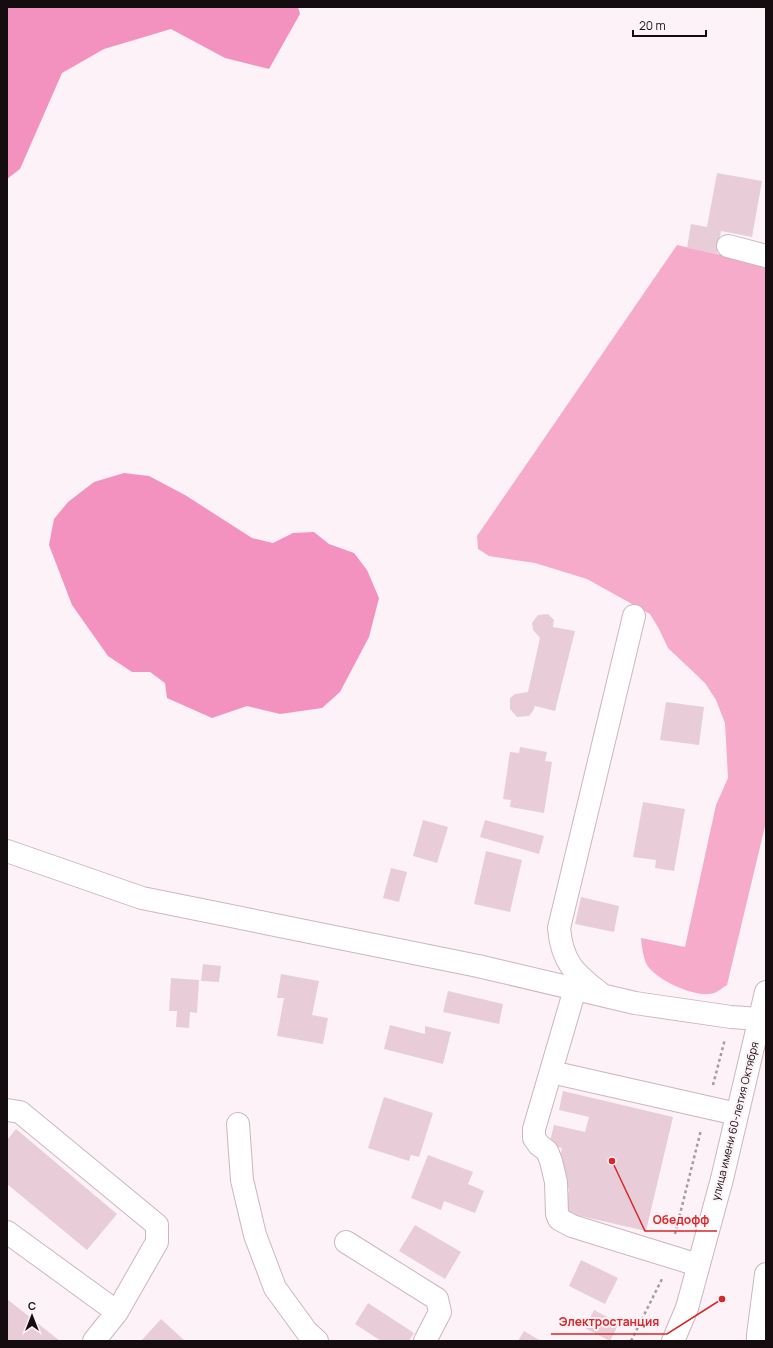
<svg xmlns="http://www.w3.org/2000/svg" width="773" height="1348" font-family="Manrope,sans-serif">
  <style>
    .green { fill: #f6abcb }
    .water { fill: #f392be }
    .building { fill: #e8cdd8 }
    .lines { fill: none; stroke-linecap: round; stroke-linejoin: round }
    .minor-casing { stroke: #ceb4bf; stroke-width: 24 }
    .major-casing { stroke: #ceb4bf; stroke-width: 24 }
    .path { stroke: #a59ca0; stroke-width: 2.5; stroke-dasharray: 3 3; stroke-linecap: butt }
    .minor { stroke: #fff; stroke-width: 22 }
    .major { stroke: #fff; stroke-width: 22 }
    .labels { text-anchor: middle; stroke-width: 4; stroke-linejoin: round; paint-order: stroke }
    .street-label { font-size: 11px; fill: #140c0f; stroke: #fdf2f7 }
    .leader { fill: none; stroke: #d62828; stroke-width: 1.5 }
    .callout-dot { fill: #d62828; stroke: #fdf2f7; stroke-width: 1.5 }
    .callout-label { font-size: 12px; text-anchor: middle; font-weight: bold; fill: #d62828; stroke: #fdf2f7; stroke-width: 4; stroke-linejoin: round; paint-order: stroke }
  </style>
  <rect width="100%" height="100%" fill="#fdf2f7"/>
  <path class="green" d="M677 245 766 265V822L727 985C723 987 718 992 714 993 697 999 656 980 647 965 643 957 642 947 641 938L685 947 716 805 728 778 725 723 716 700 705 683 668 648 659 629 650 614 587 579 535 563 489 556 478 549 477 536Z"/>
  <path class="water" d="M7 7H298L300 14 269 69 225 58 171 29 104 49 62 73 20 169 7 179Z
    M124 473 149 476 185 495 252 538 273 543 293 533 314 532 329 544 354 553 367 570 379 598 369 637 340 692 322 708 280 714 247 706 212 718 167 698 165 683 150 672H132L108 656 72 605 49 545 54 519 68 502 94 482Z"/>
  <path class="building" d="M717 173 762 181 752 237 721 231 717 254 687 248 691 224 707 227Z
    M548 614 554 620 553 627 575 631 555 711 535 706 533 711 529 716 517 717 510 709V698L515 694 528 692 540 638 533 630 532 623 538 615Z
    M666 702 704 707 699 745 660 740Z
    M520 747 547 752 545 761 552 762 544 813 510 807 511 800 503 799 510 752 519 753Z
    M643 802 685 809 674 871 655 868 656 860 633 857Z
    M423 820 448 827 437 863 413 856Z
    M485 820 544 836 539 854 480 837Z
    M486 851 522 860 510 912 474 904Z
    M391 868 407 872 399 902 383 898Z
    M581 897 619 906 614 932 575 924Z
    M203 964 221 966 219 982 201 981Z
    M281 974 319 981 312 1015 328 1018 323 1044 277 1036 284 998H277Z
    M171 978 199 980 197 1013 190 1012 189 1028 176 1027 177 1011H169Z
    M448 991 503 1004 499 1024 443 1012Z
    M390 1025 425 1034V1026L451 1032 443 1064 384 1049Z
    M563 1091 673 1117 646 1231 563 1212 569 1190 558 1164 562 1148 549 1145 554 1125 585 1132 589 1117 559 1110Z
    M384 1097 433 1113 419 1157 411 1155 409 1161 368 1148Z
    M16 1129 117 1214 87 1250 7 1184V1140Z
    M428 1155 473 1172 468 1184 484 1191 475 1213 444 1201 441 1210 411 1198Z
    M415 1225 461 1252 445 1279 399 1251Z
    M581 1260 618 1278 605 1304 569 1286Z
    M7 1299 60 1341H7Z
    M368 1303 414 1333 409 1341H381L355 1324Z
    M594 1310 619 1323 610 1341 585 1328Z
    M161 1319 185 1341H141Z
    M524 1331 541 1341H518Z"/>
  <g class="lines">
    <g class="minor-casing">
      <path id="minor" d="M728 246 766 256
        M7 851 142 898 478 966 635 1003 731 1017 760 1019
        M575 989 534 1129V1138L539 1145 547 1151 551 1161 556 1182 557 1214 559 1219 572 1226 698 1265
        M600 993C574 973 562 962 559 928L634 616
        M551 1072 737 1114
        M7 1110 20 1112 157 1225V1242L117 1312
        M238 1124 242 1180 255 1235 275 1288 307 1332 317 1341
        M7 1232 117 1312 94 1341
        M346 1242 437 1299 440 1312 425 1341
        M758 1341V1335L766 1274"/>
    </g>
    <g class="major-casing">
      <path id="major" d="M673 1341 687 1308 722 1179 766 992"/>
    </g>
    <path class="path" d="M713 1085 725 1039
      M675 1234 701 1130
      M631 1341 662 1279"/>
    <use href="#minor" class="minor"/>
    <use href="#major" class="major"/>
  </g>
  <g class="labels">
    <g class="street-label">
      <text transform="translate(735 1121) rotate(-76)" y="4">улица имени 60-летия Октября</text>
    </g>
  </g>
  <path class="leader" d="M612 1161L645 1231H717M722 1299L667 1334H551"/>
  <g class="callout-dot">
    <circle cx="612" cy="1161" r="4"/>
    <circle cx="722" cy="1299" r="4"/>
  </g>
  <g class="callout-label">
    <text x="681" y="1224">Обедофф</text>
    <text x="609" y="1326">Электростанция</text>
  </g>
  <rect width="773" height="1348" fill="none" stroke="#140c0f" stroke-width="16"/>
  <g transform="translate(32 1316)" stroke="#fdf2f7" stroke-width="3" paint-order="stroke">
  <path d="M0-3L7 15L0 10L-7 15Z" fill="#140c0f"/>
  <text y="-6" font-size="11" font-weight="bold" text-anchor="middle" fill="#140c0f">С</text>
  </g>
  <path d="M633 30v6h73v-6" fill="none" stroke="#140c0f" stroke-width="2"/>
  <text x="639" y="30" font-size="12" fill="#140c0f" stroke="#fdf2f7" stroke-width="3" paint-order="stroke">20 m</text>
</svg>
